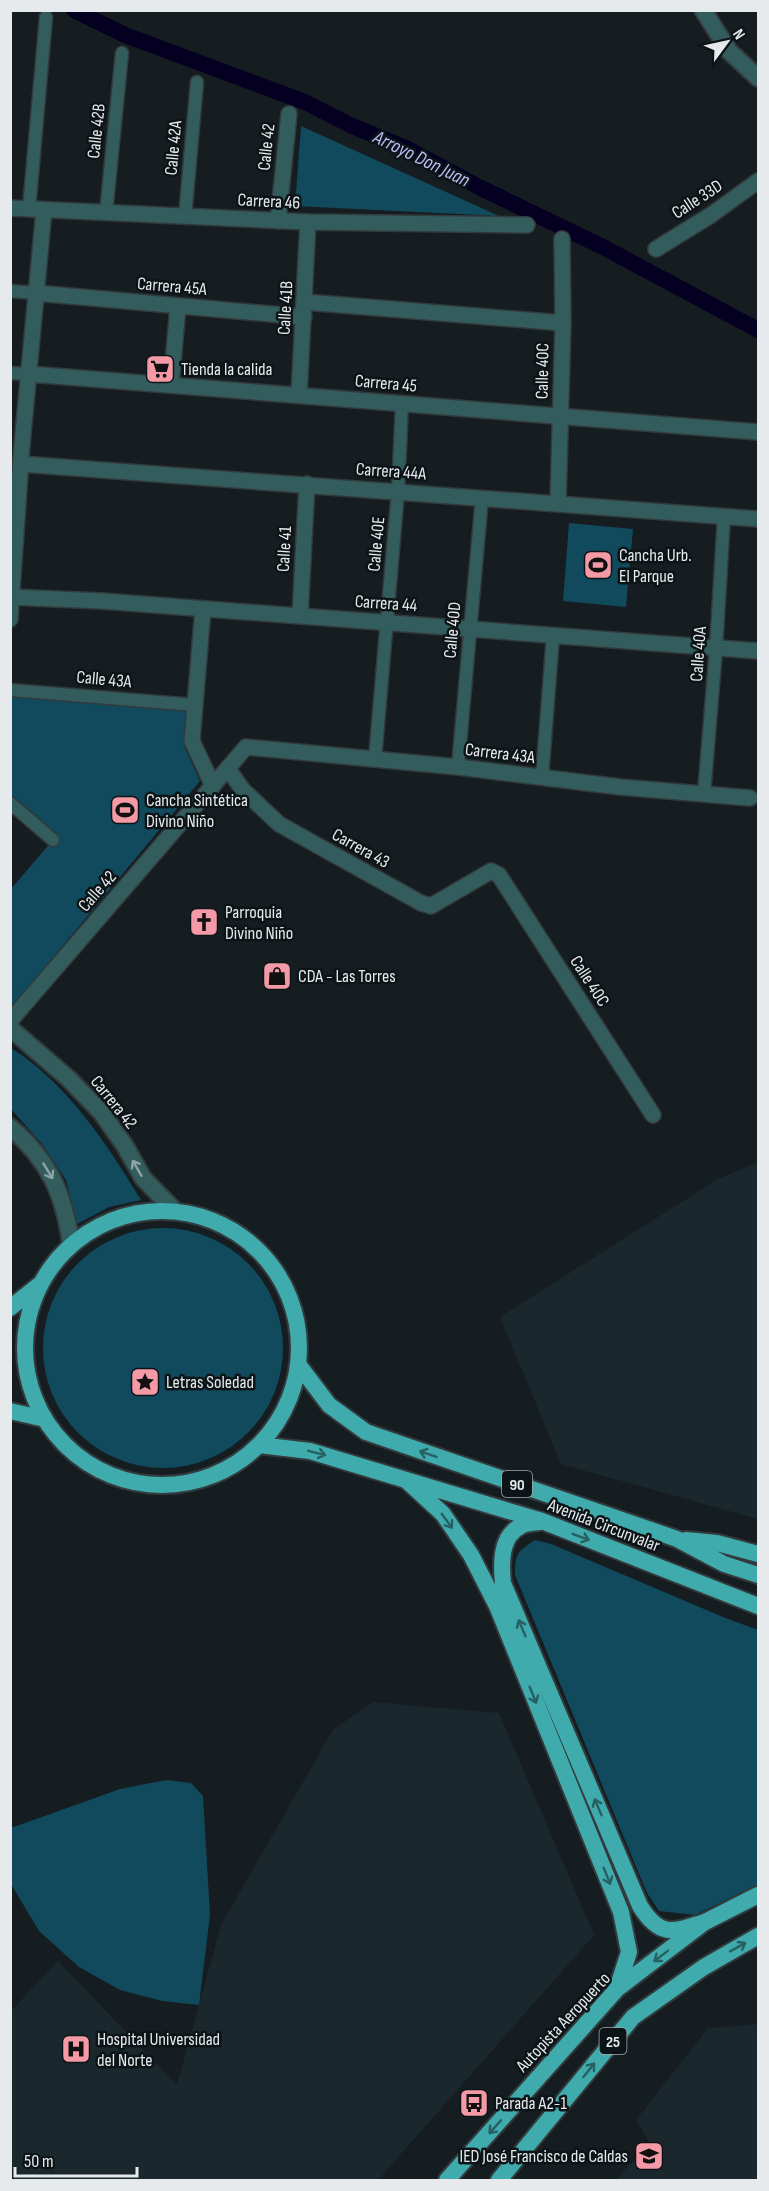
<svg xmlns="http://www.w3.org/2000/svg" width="769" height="2191" font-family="'Sofia Sans Condensed',sans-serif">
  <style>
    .built { fill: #1a282d }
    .green { fill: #11495d }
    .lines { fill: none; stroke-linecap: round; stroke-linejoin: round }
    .canal { stroke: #050021; stroke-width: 16 }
    .pedestrian-casing { stroke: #333a3d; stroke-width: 15 }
    .minor-casing { stroke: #333a3d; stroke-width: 18 }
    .tertiary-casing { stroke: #333a3d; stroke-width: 20 }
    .trunk-casing { stroke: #333a3d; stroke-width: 20 }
    .pedestrian { stroke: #335d5d; stroke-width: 12 }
    .minor { stroke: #335d5d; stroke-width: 15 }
    .tertiary { stroke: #335d5d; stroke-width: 16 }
    .trunk { stroke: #3fabad; stroke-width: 16 }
    .oneway { stroke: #8ca4a4 }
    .oneway2 { stroke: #266062 }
    .labels { text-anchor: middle; stroke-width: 5; stroke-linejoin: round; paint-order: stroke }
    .shield { fill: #0d1417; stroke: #a5aaac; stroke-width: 1.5 }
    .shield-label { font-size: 16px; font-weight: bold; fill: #e6eaec }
    .street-label { font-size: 18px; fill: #e6eaec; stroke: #0d1417 }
    .poi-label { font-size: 18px; fill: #e6eaec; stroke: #0d1417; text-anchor: start }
    .water-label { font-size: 20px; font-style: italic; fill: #babaf4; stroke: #0d1417 }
  </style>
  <rect width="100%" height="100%" fill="#161d20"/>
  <path class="built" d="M758 1162V1519L561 1464 500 1317 718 1179Z
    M373 1702 499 1713 594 1935 378 2180H16L10 2175V2012L58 1961 177 2085 221 1925 333 1730Z
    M758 2024V2180H616L630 2164 652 2147 636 2120 708 2028Z"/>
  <path class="green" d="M301 126 499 216 295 206Z
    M569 523 633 529 626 607 563 601Z
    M12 696 194 710 185 748 200 781 11 1008V889L57 835 11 796 10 698Z
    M11 1048C67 1083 107 1144 141 1200L109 1207 77 1224 66 1180 42 1144 11 1109Z
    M43 1348a120 120 0 1 1 240 0a120 120 0 1 1-240 0Z
    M535 1540 551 1544 723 1617 758 1630V1885L695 1915 659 1911 647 1893 515 1575C515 1553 517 1552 535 1540Z
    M166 1780 191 1783 203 1796 210 1915 199 2005 162 2001 120 1990 79 1967 39 1931 11 1884V1828L120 1789Z"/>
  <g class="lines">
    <path class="canal" d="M74 10 125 35 305 102 350 125 408 149 479 187 603 247 758 330"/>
    <g class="pedestrian-casing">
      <path id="pedestrian" d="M29 209 46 17
        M106 213 122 53
        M185 217 197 82
        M10 291 36 293
        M10 373 29 374
        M10 690 195 705
        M375 759 398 491 402 404
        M458 767 482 497
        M542 777 553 636
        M704 794 716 649 724 516
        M10 803 53 840"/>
    </g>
    <g class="minor-casing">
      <path id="minor" d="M10 208 308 222 527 225
        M278 221 289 114
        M656 249 711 215 758 181
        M36 293 304 317
        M305 302 563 323
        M29 374 758 432
        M171 385 178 306
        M299 395 308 222
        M21 464 758 519
        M558 503 563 323 562 239
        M10 597 102 601 758 651
        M203 609 192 741 213 786
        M300 616 307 484
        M10 619 22 445 44 210
        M228 769 243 790 279 824 421 903 431 906 491 871 499 875 653 1115
        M10 1021 246 747 458 767 620 787 750 798"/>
    </g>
    <g class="tertiary-casing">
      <path id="tertiary" d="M703 10 729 51 758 78
        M10 1028 69 1079 101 1112 125 1146 143 1178 175 1211
        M10 1127C49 1160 64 1194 71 1244"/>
    </g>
    <g class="trunk-casing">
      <path id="trunk" d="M25 1348a137 137 0 1 1 274 0a137 137 0 1 1-274 0Z
        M10 1308 39 1285
        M298 1364 329 1405 366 1432 677 1539 724 1564 758 1575
        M10 1411 45 1419
        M259 1445 310 1451 542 1521 758 1606
        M406 1480 443 1514 471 1555 497 1606 621 1912 629 1952 617 1989
        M540 1522C534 1523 526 1523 521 1526 500 1536 501 1564 503 1583L640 1906C660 1938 673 1932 705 1922
        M686 1540 717 1543 758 1554
        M447 2180 617 1989 705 1922 758 1895
        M499 2180 633 2017 704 1967 758 1936"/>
    </g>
    <use href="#pedestrian" class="pedestrian"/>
    <use href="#minor" class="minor"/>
    <use href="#tertiary" class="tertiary"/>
    <use href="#trunk" class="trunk"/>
  </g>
  <defs><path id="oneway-shaft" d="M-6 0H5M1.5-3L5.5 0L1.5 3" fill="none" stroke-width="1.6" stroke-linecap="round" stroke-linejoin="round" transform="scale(1.5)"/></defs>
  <g class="oneway">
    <use href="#oneway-shaft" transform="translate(137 1168) rotate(-120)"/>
    <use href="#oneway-shaft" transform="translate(48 1171) rotate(59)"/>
  </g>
  <g class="oneway2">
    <use href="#oneway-shaft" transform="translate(317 1453) rotate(14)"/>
    <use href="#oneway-shaft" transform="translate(428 1454) rotate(-161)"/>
    <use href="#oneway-shaft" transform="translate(447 1521) rotate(54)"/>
    <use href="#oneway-shaft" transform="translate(581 1537) rotate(21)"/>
    <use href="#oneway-shaft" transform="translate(522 1628) rotate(-113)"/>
    <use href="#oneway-shaft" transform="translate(533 1695) rotate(68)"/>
    <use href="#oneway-shaft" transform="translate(598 1807) rotate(-113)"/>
    <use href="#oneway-shaft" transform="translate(607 1876) rotate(68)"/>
    <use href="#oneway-shaft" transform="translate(738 1947) rotate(-29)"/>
    <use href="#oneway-shaft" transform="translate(661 1956) rotate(143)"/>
    <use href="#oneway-shaft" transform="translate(589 2070) rotate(-51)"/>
    <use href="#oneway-shaft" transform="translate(495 2127) rotate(132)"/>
  </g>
  <defs>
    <g id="supermarket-square" transform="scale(1.5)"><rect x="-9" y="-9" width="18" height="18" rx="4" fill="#f49aa6" stroke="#0d1417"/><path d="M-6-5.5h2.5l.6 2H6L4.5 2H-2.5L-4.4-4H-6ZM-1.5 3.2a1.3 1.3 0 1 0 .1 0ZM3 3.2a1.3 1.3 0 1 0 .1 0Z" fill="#111"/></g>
    <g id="stadium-square" transform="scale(1.5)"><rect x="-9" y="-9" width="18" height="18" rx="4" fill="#f49aa6" stroke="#0d1417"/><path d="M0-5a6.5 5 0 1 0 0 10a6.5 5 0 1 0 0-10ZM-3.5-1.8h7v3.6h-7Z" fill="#111"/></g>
    <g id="church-square" transform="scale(1.5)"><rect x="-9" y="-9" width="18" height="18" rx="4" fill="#f49aa6" stroke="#0d1417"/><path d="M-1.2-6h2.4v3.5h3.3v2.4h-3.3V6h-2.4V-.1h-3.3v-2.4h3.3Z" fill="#111"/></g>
    <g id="shop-square" transform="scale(1.5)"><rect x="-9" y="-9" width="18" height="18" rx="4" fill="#f49aa6" stroke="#0d1417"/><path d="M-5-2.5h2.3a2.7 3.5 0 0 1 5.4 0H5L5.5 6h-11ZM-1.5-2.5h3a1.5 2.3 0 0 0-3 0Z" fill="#111"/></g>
    <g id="sight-square" transform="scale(1.5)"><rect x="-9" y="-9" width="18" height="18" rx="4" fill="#f49aa6" stroke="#0d1417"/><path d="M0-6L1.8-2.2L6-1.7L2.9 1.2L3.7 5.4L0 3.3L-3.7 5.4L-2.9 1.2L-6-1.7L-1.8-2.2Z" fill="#111"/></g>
    <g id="hospital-square" transform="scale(1.5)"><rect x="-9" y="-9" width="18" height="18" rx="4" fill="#f49aa6" stroke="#0d1417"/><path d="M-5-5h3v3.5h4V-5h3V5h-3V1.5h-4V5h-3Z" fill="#111"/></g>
    <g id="bus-square" transform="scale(1.5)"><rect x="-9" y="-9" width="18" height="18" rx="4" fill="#f49aa6" stroke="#0d1417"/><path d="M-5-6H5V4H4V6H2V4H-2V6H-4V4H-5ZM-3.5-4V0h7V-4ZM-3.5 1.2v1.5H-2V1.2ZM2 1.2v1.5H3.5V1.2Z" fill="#111"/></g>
    <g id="school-square" transform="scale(1.5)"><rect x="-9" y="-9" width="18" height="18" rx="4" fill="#f49aa6" stroke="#0d1417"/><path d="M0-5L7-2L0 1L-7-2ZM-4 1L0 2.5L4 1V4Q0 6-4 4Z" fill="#111"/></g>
  </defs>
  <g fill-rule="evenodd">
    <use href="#supermarket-square" x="160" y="369"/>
    <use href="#stadium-square" x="598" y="565"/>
    <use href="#stadium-square" x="125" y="810"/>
    <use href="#church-square" x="204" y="922"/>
    <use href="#shop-square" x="277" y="976"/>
    <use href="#sight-square" x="145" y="1382"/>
    <use href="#hospital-square" x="76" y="2049"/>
    <use href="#bus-square" x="474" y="2103"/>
    <use href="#school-square" x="649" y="2156"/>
  </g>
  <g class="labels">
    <g class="shield">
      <rect x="502" y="1471" width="30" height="26" rx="4.5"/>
      <rect x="599.5" y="2028" width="27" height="26" rx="4.5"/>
    </g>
    <g class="shield-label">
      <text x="517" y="1490">90</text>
      <text x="613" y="2047">25</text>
    </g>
    <g class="street-label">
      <text transform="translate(96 131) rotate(-84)" y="6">Calle 42B</text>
      <text transform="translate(266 147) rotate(-84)" y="6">Calle 42</text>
      <text transform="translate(173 148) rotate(-85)" y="6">Calle 42A</text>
      <text transform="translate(697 199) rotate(-33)" y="6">Calle 33D</text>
      <text transform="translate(269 201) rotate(3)" y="6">Carrera 46</text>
      <text transform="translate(172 286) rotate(5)" y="6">Carrera 45A</text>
      <text transform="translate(285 308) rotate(-87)" y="6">Calle 41B</text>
      <text transform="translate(542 371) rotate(-89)" y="6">Calle 40C</text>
      <text transform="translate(386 383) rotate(5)" y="6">Carrera 45</text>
      <text transform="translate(391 471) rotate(4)" y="6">Carrera 44A</text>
      <text transform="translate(376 544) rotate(-85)" y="6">Calle 40E</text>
      <text transform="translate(284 549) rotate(-87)" y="6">Calle 41</text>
      <text transform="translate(386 603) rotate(4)" y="6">Carrera 44</text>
      <text transform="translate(452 630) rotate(-85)" y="6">Calle 40D</text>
      <text transform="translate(698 654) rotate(-86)" y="6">Calle 40A</text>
      <text transform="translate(104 679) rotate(5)" y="6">Calle 43A</text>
      <text transform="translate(500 753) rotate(7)" y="6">Carrera 43A</text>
      <text transform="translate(361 848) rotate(29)" y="6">Carrera 43</text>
      <text transform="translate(97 891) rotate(-49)" y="6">Calle 42</text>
      <text transform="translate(590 981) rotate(57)" y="6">Calle 40C</text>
      <text transform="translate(114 1102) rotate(51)" y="6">Carrera 42</text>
      <text transform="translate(604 1525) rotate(21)" y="6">Avenida Circunvalar</text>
      <text transform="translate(563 2022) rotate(-47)" y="6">Autopista Aeropuerto</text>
    </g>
    <g class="poi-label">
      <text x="181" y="375">Tienda la calida</text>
      <text x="619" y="561">Cancha Urb.<tspan x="619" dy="21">El Parque</tspan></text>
      <text x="146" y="806">Cancha Sintética<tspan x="146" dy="21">Divino Niño</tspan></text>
      <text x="225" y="918">Parroquia<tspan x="225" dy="21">Divino Niño</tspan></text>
      <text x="298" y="982">CDA - Las Torres</text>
      <text x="166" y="1388">Letras Soledad</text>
      <text x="97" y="2045">Hospital Universidad<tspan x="97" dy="21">del Norte</tspan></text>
      <text x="495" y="2109">Parada A2-1</text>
      <text x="628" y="2162" text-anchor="end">IED José Francisco de Caldas</text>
    </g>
    <g class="water-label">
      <text transform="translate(422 158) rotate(26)" y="7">Arroyo Don Juan</text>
    </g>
  </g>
  <rect width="769" height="2191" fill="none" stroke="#e6eaec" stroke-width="24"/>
  <g transform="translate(727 42) rotate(57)" stroke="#0d1417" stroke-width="4.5" paint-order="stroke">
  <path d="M0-4.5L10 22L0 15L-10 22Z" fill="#e6eaec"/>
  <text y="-9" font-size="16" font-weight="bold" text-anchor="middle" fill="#e6eaec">N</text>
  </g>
  <path d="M15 2167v9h122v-9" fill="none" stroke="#e6eaec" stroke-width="3"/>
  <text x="24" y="2167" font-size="18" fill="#e6eaec" stroke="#0d1417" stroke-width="4.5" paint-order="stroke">50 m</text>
</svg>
